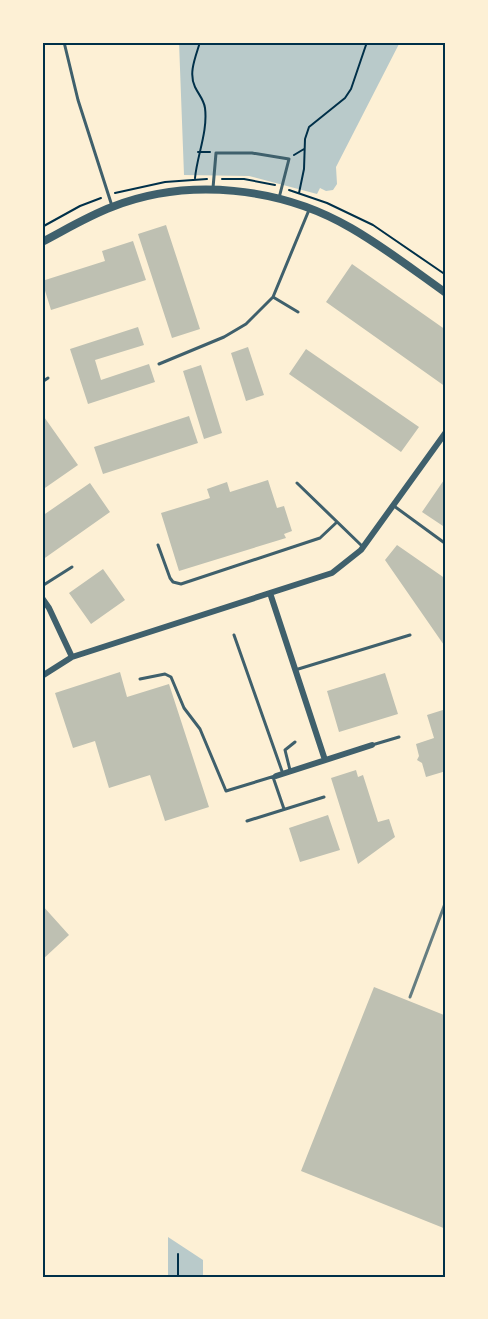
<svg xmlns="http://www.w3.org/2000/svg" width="488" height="1319" font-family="'DM Sans',sans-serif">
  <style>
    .green { fill: #b9caca }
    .building { fill: #bec0b2 }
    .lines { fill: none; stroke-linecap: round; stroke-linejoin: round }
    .path { stroke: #003049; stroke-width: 2 }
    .service { stroke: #3f606c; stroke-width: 3 }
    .minor { stroke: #3f606c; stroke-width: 6 }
    .tertiary { stroke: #3f606c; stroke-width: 8 }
    .rail { stroke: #657d81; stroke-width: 3 }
    .neatline { fill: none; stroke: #003049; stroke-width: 2 }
  </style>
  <rect width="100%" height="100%" fill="#fdf0d5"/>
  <path class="green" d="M179 42H400L336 167 337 184 333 190 326 191 320 188 317 194 249 176 184 175Z
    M168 1237 203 1260V1277H168Z"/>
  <path class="building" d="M166 225 200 329 172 338 138 234Z
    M133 241 146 280 51 310 42 281 105 261 102 251Z
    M352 264 446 330V387L326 302Z
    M138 327 144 345 95 360 101 380 149 364 155 382 88 404 70 349Z
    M248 347 264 395 246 401 231 353Z
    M306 349 419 427 401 452 289 374Z
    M201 365 222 433 204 439 183 371Z
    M42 414 78 465 42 490Z
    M189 416 198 443 103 474 94 447Z
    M446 477V528L422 512Z
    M268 480 277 508 284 506 292 531 284 534 286 538 179 571 161 513 210 498 207 489 227 482 230 492Z
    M90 483 110 512 42 560V516Z
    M397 545 446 579V648L385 560Z
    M103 569 125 600 91 624 69 593Z
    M120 672 127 697 169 684 209 807 165 821 150 775 109 788 95 741 73 748 55 693Z
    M385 673 398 714 339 732 327 691Z
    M446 709V771L426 777 422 763 417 760 419 756 416 744 434 738 427 715Z
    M356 770 358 777 363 775 378 822 389 819 395 837 358 864 331 778Z
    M328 815 340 850 300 862 289 828Z
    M42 905 69 935 42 960Z
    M374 987 444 1015 446 1011V1229L301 1171Z"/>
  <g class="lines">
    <path class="path" d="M198 152H210
      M294 155 304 149
      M195 178C197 156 208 131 205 108 204 100 199 95 195 87 188 73 196 56 200 42
      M222 179H244L275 185
      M289 190 327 203 373 225 446 275
      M115 193 165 182 207 179
      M299 193 304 169 305 139 309 127 345 98 351 89 367 42
      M42 227 80 206 101 198
      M178 1277V1254"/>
    <path class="service" d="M64 42 78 100 112 206
      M213 188 216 153H252L289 159 279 198
      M273 297 298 312
      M159 364 224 337 246 324 273 297 309 210
      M42 382 48 378
      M297 483 362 546
      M394 506 446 544
      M158 545 170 578 173 582 181 584 320 538 337 522
      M42 586 72 567
      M234 635 283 774
      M295 670 410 635
      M140 679 165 674 171 677 184 708 200 729 226 791 275 776
      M372 745 399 737
      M290 770 285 750 295 742
      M273 777 284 809
      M247 821 324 797"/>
    <path class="minor" d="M270 593 325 760
      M42 598 49 608 72 657
      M42 676 72 657 332 573 361 550 446 432
      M276 776 372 745"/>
    <path class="tertiary" d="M42 242C65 230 88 216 112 207 188 177 281 187 351 228 384 247 415 271 446 293"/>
    <path class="rail" d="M410 997 446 901"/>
  </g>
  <rect width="488" height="1319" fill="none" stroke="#fdf0d5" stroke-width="87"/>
  <rect x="44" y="44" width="400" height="1232" class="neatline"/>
</svg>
